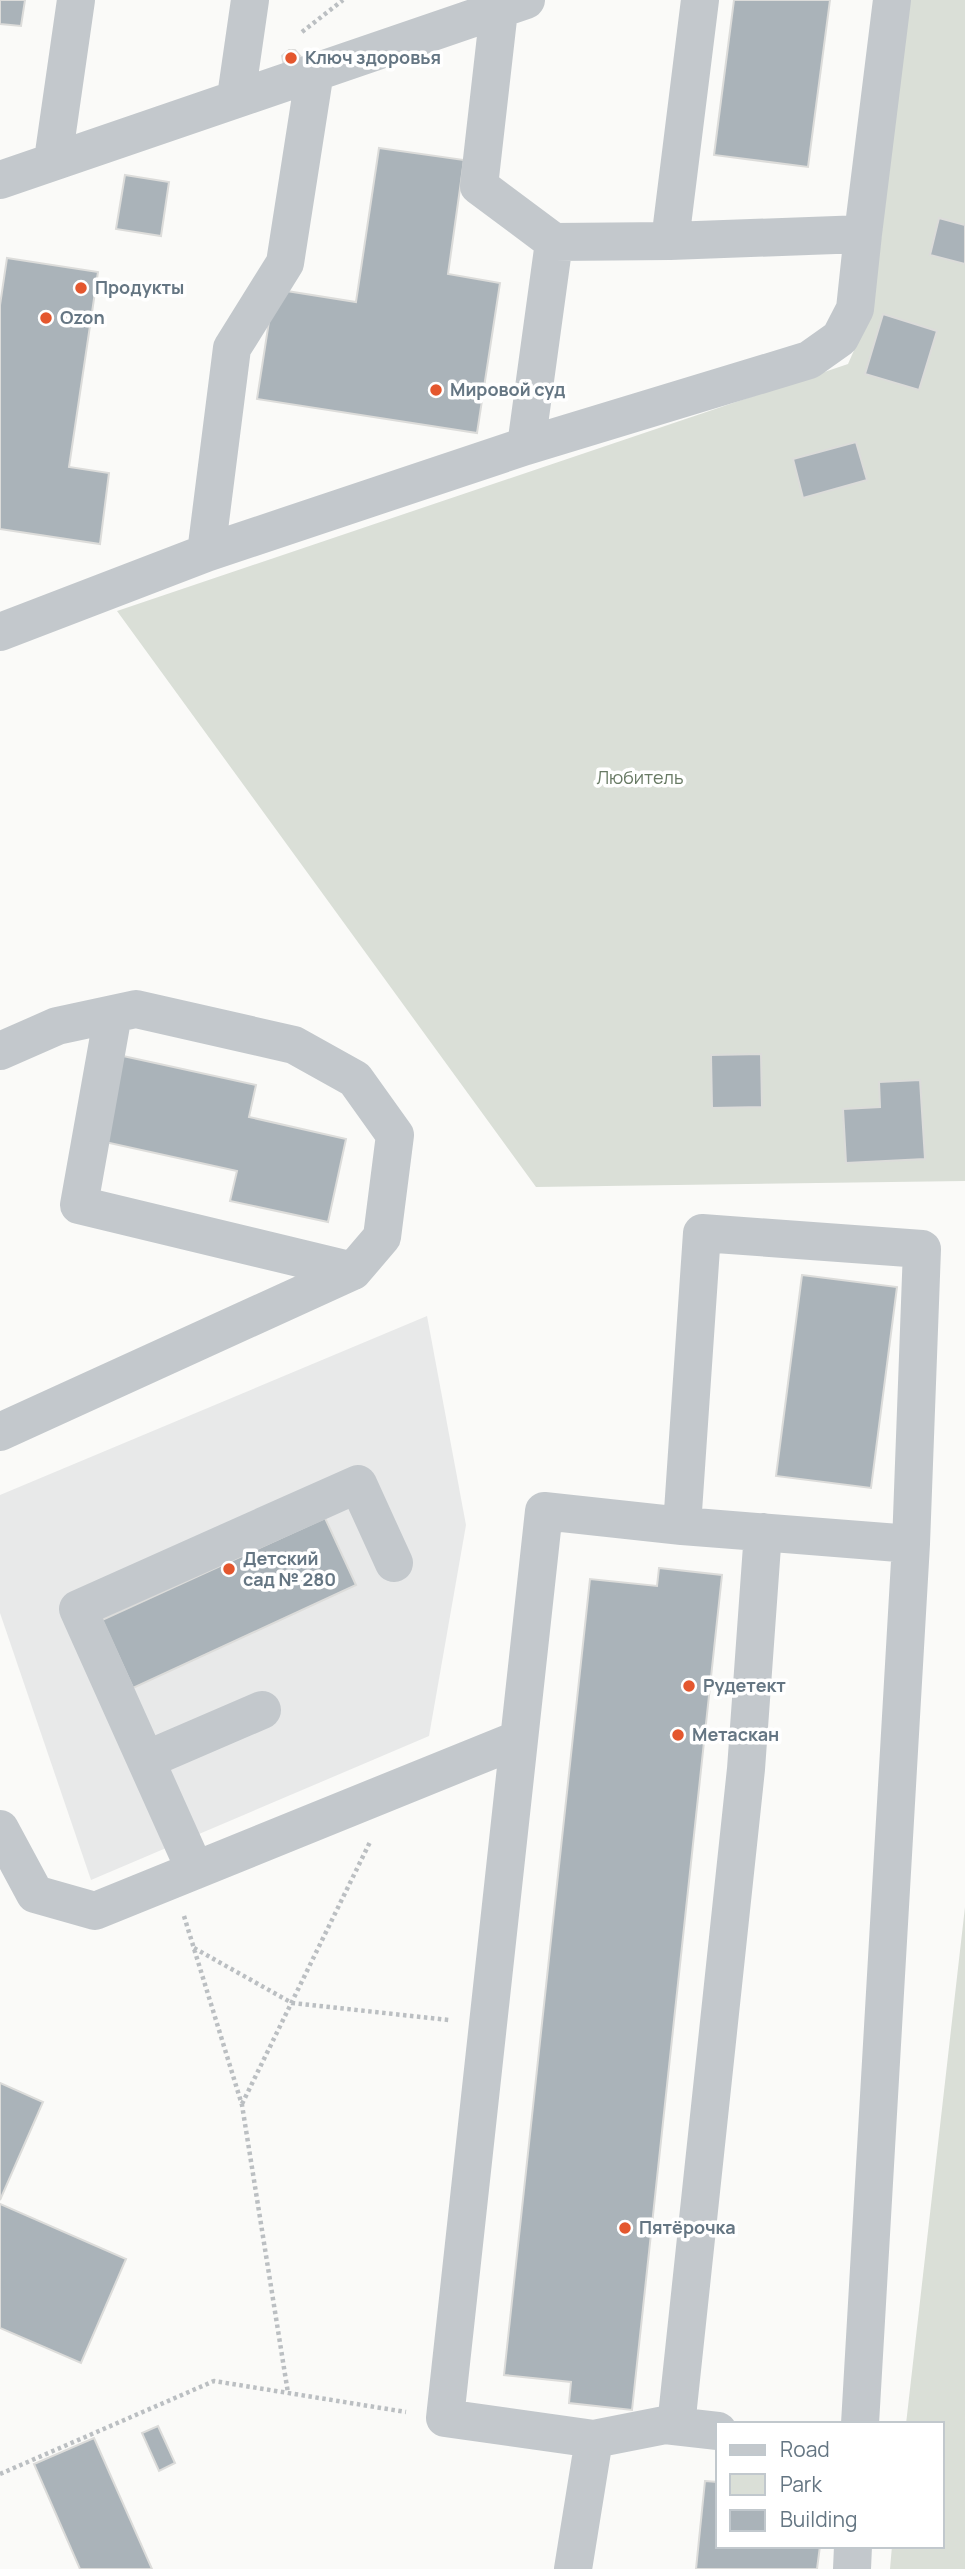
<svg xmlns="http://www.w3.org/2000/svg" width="965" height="2569" font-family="Manrope,sans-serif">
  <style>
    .built { fill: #e8e9e9 }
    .green { fill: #dadfd7 }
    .building { fill: #aab3b9; stroke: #dcdcda; stroke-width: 2 }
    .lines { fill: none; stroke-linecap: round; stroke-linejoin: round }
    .path { stroke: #bbbfc2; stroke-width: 4.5; stroke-dasharray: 3.5 3.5; stroke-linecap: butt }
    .minor { stroke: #c3c8cc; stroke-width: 38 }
    .poi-dot { fill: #e4572e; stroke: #fff; stroke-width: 2.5 }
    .labels { text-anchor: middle; stroke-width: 7; stroke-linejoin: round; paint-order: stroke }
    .poi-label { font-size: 18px; font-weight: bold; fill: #657683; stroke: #fff; text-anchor: start }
    .park-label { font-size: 18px; fill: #687a64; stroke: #fff }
  </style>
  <rect width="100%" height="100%" fill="#fafaf8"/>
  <path class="built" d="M427 1316 466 1525 429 1736 91 1880 0 1613V1495Z"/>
  <path class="green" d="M909 0H965V1181L536 1187 117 611 848 364 873 307Z
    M965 1907V2569H890L892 2546H942V2424H906Z"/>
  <path class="building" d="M0 0H25L21 26 0 24Z
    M734 0H830L808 167 714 155Z
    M289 50H295L301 57 284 66 282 56Z
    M379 148 464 160 448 274 500 283 477 433 257 399 274 289 356 302Z
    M125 175 169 182 161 236 116 229Z
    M939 218 965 225V264L930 255Z
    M7 258 98 272 69 467 109 473 100 544 0 529V305Z
    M883 314 937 331 919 390 865 374Z
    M856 442 867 480 803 498 793 459Z
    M761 1054 762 1107 712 1108 711 1055Z
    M123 1056 256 1085 249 1117 346 1139 328 1222 230 1201 237 1171 105 1142Z
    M920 1080 925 1159 846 1163 843 1109 880 1107 879 1082Z
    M802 1275 897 1287 871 1488 776 1476Z
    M325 1518 356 1585 133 1688 102 1620Z
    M659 1568 722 1575 632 2410 569 2403 571 2382 504 2375 590 1579 657 1586Z
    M0 2083 43 2102 0 2200Z
    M0 2204 126 2259 81 2363 0 2328Z
    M158 2426 175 2463 159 2471 142 2433Z
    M94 2438 152 2569H80L34 2464Z
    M705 2481 718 2482V2546H820L817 2569H696Z"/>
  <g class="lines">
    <path class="path" d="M302 32 343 0
      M184 1916 242 2105 288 2393
      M194 1948 292 2003 449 2020
      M242 2104 370 1842
      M0 2474 214 2381 406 2412"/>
    <path class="minor" d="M700 0 670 241 863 234 892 0
      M499 10 479 186 554 242 526 446
      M236 97 250 0
      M53 160 76 0
      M0 180 526 0
      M554 242 670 241
      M206 553 232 348 285 263 315 71
      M0 632 206 553 526 446 809 360 840 338 855 309 863 234
      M113 1014 79 1205 353 1271
      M0 1051 57 1026 136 1009 294 1045 355 1079 395 1135 382 1237 353 1271 0 1432
      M682 1526 544 1511 445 2418 594 2439 665 2425 718 2431
      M146 1760 262 1710
      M0 1829 35 1894 95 1911 519 1739
      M195 1870 78 1609 358 1484 394 1563
      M860 2424 911 1544 922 1249 702 1233 682 1526 911 1544
      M676 2426 746 1769 763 1532
      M573 2569 594 2439
      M852 2569 853 2546"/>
  </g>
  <g class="poi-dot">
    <circle cx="291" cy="58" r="7"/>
    <circle cx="81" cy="288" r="7"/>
    <circle cx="46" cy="318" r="7"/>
    <circle cx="436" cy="390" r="7"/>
    <circle cx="229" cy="1569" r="7"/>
    <circle cx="689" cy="1686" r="7"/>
    <circle cx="678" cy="1735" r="7"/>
    <circle cx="625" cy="2228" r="7"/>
  </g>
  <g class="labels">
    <g class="poi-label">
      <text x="305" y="64">Ключ здоровья</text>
      <text x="95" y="294">Продукты</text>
      <text x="60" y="324">Ozon</text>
      <text x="450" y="396">Мировой суд</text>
      <text x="243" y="1565">Детский<tspan x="243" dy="21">сад № 280</tspan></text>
      <text x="703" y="1692">Рудетект</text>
      <text x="692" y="1741">Метаскан</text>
      <text x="639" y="2234">Пятёрочка</text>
    </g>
    <g class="park-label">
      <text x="640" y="784">Любитель</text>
    </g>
  </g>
  <rect x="716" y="2422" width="228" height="126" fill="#ffffff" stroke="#c1c8cd" stroke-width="2"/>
  <rect x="730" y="2445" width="35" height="10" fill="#c3c8cc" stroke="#c1c8cd" stroke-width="2"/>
  <text x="780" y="2457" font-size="21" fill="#657683">Road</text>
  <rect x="730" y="2474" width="35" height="21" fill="#dadfd7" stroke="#c1c8cd" stroke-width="2"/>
  <text x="780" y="2492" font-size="21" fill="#657683">Park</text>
  <rect x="730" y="2510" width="35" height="21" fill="#aab3b9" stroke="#c1c8cd" stroke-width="2"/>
  <text x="780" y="2527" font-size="21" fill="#657683">Building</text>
</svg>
